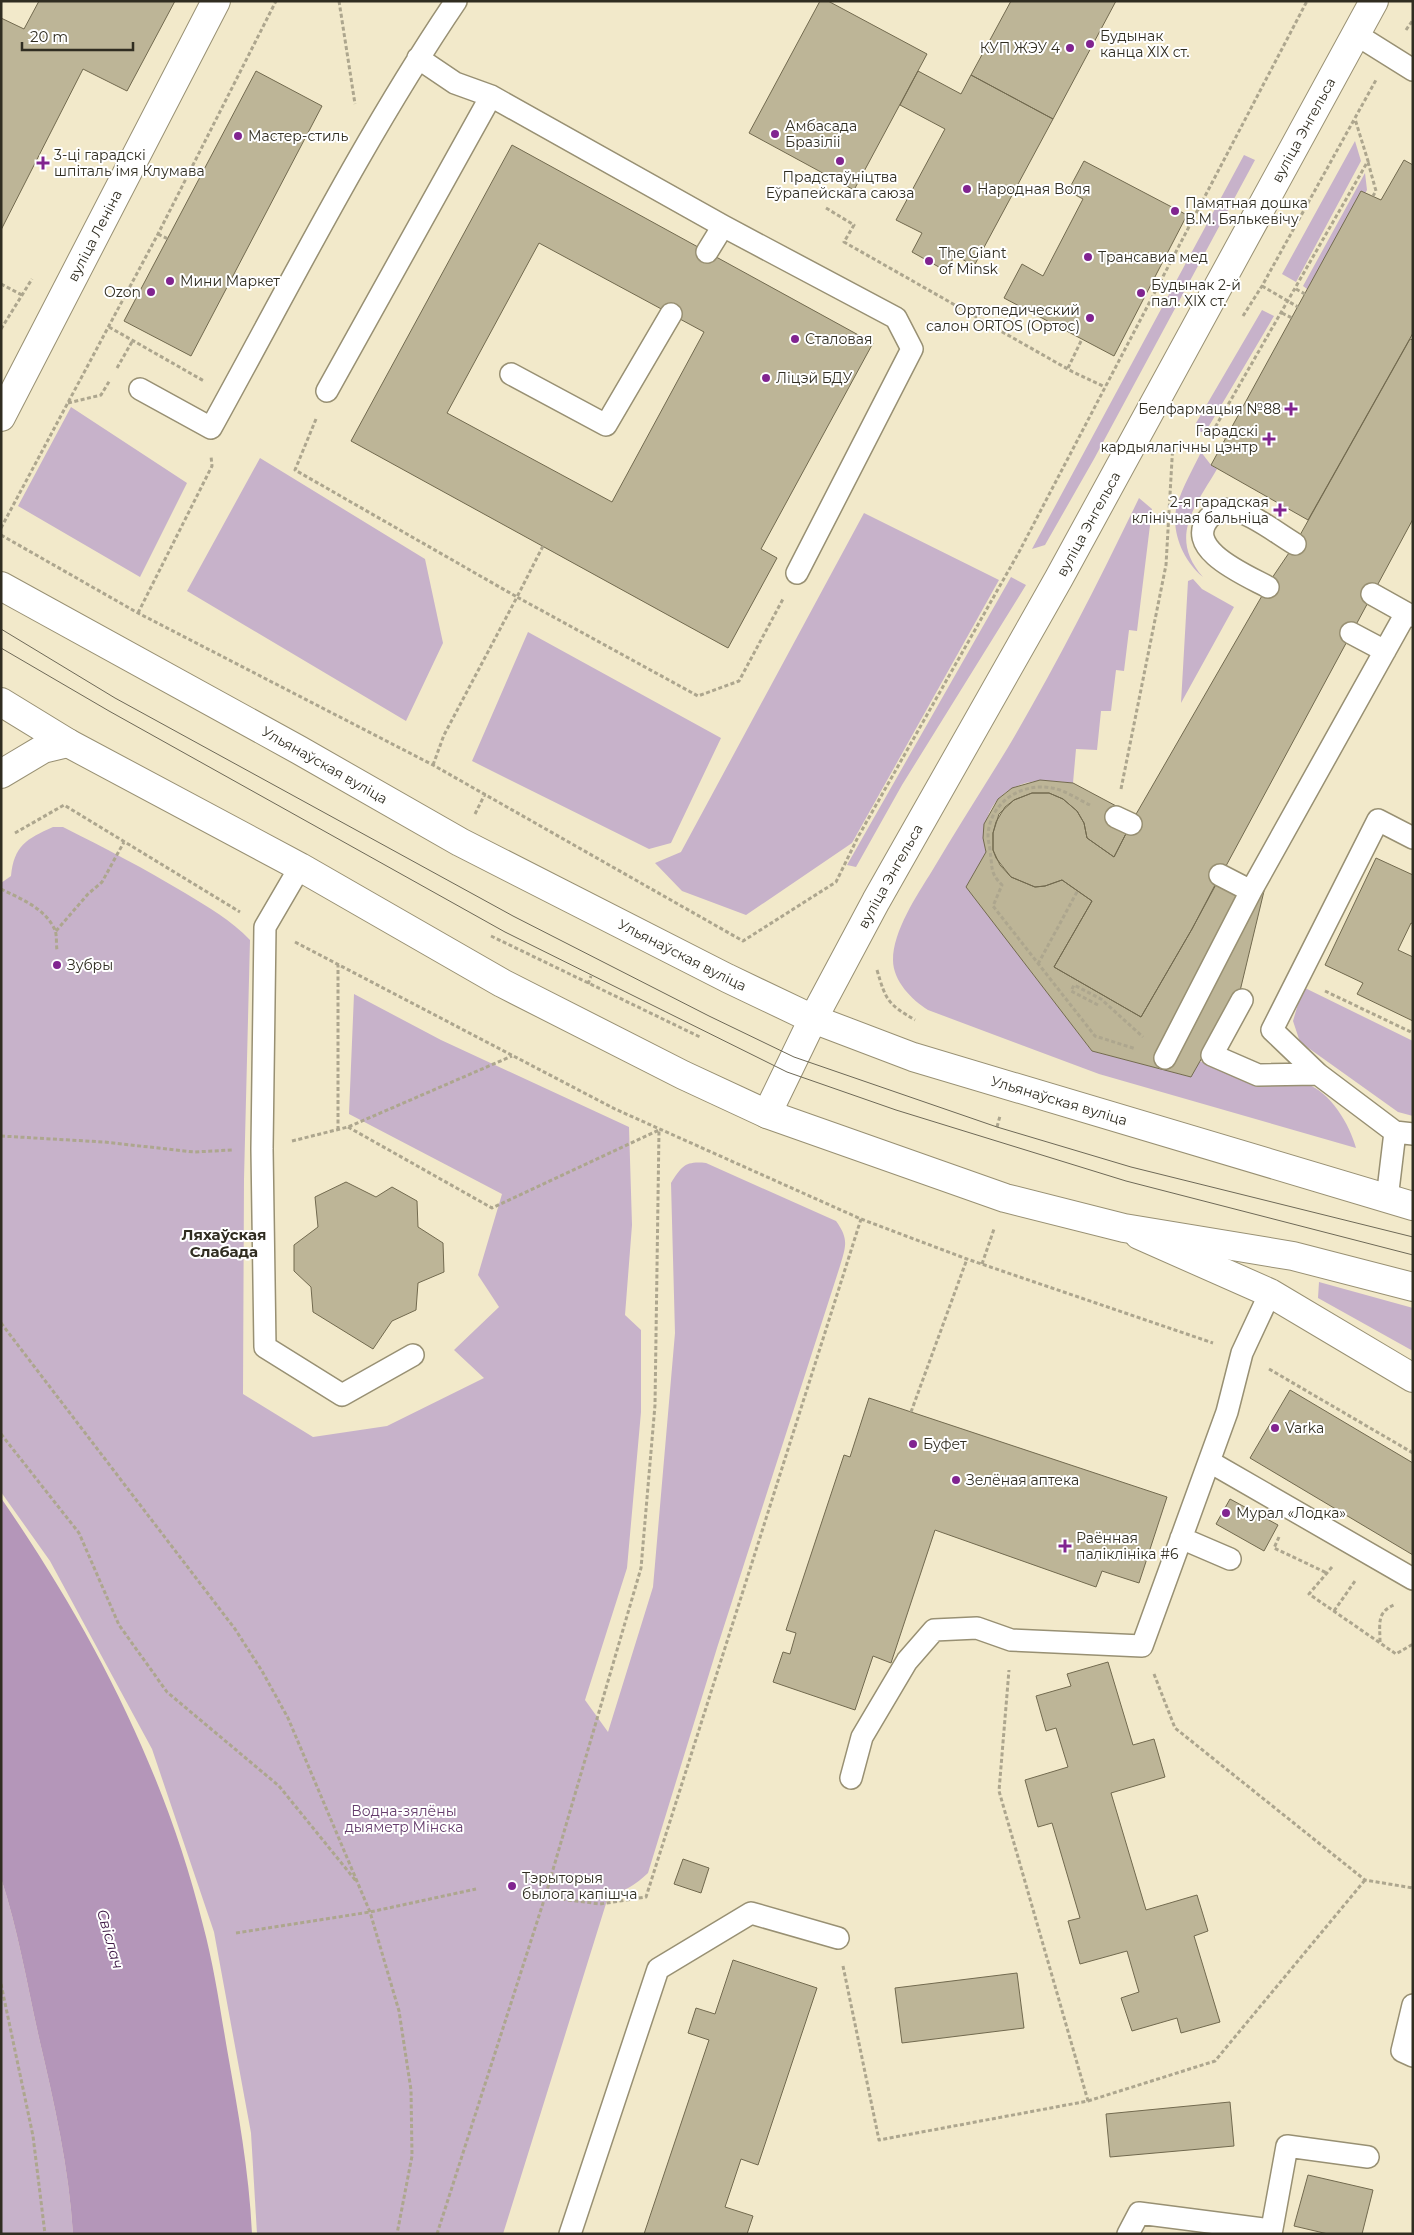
<svg xmlns="http://www.w3.org/2000/svg" width="1414" height="2235" font-family="Montserrat,sans-serif">
  <style>
    .green { fill: #c7b2ca }
    .water { fill: #b496b9 }
    .building { fill: #bdb597; stroke: #726a4f; fill-rule: evenodd }
    .lines { fill: none; stroke-linecap: round; stroke-linejoin: round }
    .lane-casing { stroke: #989073; stroke-width: 24 }
    .street-casing { stroke: #989073; stroke-width: 30 }
    .secondary-casing { stroke: #989073; stroke-width: 30 }
    .primary-casing { stroke: #989073; stroke-width: 30 }
    .path { stroke: #ada68e; stroke-width: 3; stroke-dasharray: 4 2.5; stroke-linecap: butt }
    .lane { stroke: #fff; stroke-width: 21 }
    .street { stroke: #fff; stroke-width: 28 }
    .secondary { stroke: #fff; stroke-width: 28 }
    .primary { stroke: #fff; stroke-width: 28 }
    .tram { stroke: #6e6957; stroke-width: 1 }
    .poi-dot { fill: #812490; stroke: #fff; stroke-width: 2 }
    .labels { text-anchor: middle; stroke-width: 4; stroke-linejoin: round; paint-order: stroke }
    .poi-label { font-size: 14px; fill: #302d21; stroke: #fff; text-anchor: start }
    .street-label { font-size: 14px; fill: #302d21; stroke: #fff }
    .park-label { font-size: 14px; fill: #653c6c; stroke: #fff }
    .neighbourhood-label { font-size: 15px; font-weight: bold; fill: #302d21; stroke: #fff }
    .water-label { font-size: 15px; font-style: italic; fill: #3e1845; stroke: #fff }
  </style>
  <rect width="100%" height="100%" fill="#f2e9ca"/>
  <path class="green" d="M1355 141 1361 161 1296 282 1282 274Z
    M1244 155 1255 160 1094 459 1045 545 1032 549Z
    M1365 173 1367 190 1311 292 1303 286Z
    M1262 310 1274 316 1206 431 1201 432 1195 428 1196 423Z
    M71 407 187 483 140 577 18 506Z
    M1201 452 1211 465 1217 469C1195 507 1168 537 1203 577 1183 561 1170 530 1177 505 1183 486 1193 469 1201 452Z
    M260 458 425 559 443 643 406 721 187 591Z
    M1139 498 1152 509 1137 631 1129 630 1124 671 1116 670 1111 711H1101L1097 750 1076 749 1073 783C1062 782 1049 780 1038 781 999 784 978 816 986 852L967 887 1092 1051 1191 1077 1199 1061C1220 1069 1242 1080 1264 1085 1277 1088 1293 1080 1306 1084 1330 1091 1350 1125 1356 1148L1099 1074 928 1010C912 1000 893 981 893 960 893 931 917 895 932 871 956 830 982 790 1007 749 1055 668 1098 583 1139 498Z
    M864 513 999 580 852 843 746 915 682 891 655 863 681 852Z
    M1011 577 1026 585 902 785 856 867 847 865Z
    M1193 579 1202 589 1234 607 1181 703 1188 581Z
    M528 632 721 738 671 843 649 849 472 761Z
    M53 827H63C105 848 145 869 185 893 208 907 231 920 250 940L244 1179 243 1394 313 1437 387 1426 484 1378 454 1350 499 1307 478 1275 502 1194 349 1114 354 994 441 1040 629 1127 632 1225 625 1315 641 1330V1412L627 1568 585 1700 608 1732 653 1587 675 1333 671 1183C682 1166 685 1161 706 1163L836 1221C849 1239 846 1246 840 1266L717 1648 648 1873C636 1884 625 1892 609 1894L503 2234H257L251 2133 214 1932 152 1749 50 1561 1 1492V883L11 876C14 846 26 839 53 827Z
    M1303 987 1413 1041V1116L1398 1112 1300 1042 1293 1021Z
    M1319 1282 1413 1308V1351L1318 1298Z
    M1 1878C18 1930 27 1984 39 2038 54 2102 69 2168 73 2234H1Z"/>
  <path class="water" d="M1 1498C91 1628 165 1771 203 1925 214 1966 220 2008 227 2049 238 2111 249 2171 252 2234H73C69 2168 54 2102 39 2038 27 1984 18 1930 1 1878Z"/>
  <path class="building" d="M39 1H175L127 91 83 69 1 230V18L24 29Z
    M820 1H828L927 54 854 190 749 133Z
    M1011 1H1116L1053 119 971 75Z
    M256 71 322 106 191 356 124 321Z
    M918 71 961 94 971 75 1053 119 974 266 955 255 946 271 912 252 922 233 896 220 945 129 900 105Z
    M512 145 873 343 761 549 777 558 728 648 351 441ZM539 243 704 332 612 502 447 413Z
    M1404 160 1413 165V333L1308 520 1211 465 1361 191 1381 200Z
    M1084 161 1187 215 1114 356 1004 298 1022 264 1043 276 1083 199 1068 191Z
    M1410 339 1413 340V519L1192 929 1141 1017 1054 967 1092 901 1062 880 1045 886 1035 887 1011 877 1000 865 993 850V833L996 822 1005 807 1014 800 1032 793H1049L1063 799 1077 811 1084 823 1087 838 1114 857 1135 816 1274 575 1295 544Z
    M1040 780 1073 783 1135 816 1114 857 1087 838 1084 823 1077 811 1063 799 1049 793H1032L1014 800 999 814 993 833V850L996 858 1011 877 1035 887 1045 886 1062 880 1092 901 1054 967 1141 1017 1192 929 1225 866 1265 887 1240 991 1191 1077 1092 1051 966 887 986 852 983 838 984 824 998 799 1012 788Z
    M1376 858 1413 875V924L1411 923 1398 950 1413 957V1021L1357 994 1363 983 1325 965Z
    M346 1182 376 1197 392 1187 417 1201 418 1227 443 1243 444 1272 418 1283 416 1310 392 1321 373 1349 313 1312 311 1287 294 1271V1245L318 1227 315 1197Z
    M1290 1390 1413 1463V1555L1250 1458Z
    M869 1398 1167 1497 1139 1583 1102 1571 1096 1587 935 1530 891 1663 873 1656 855 1710 773 1682 783 1652 790 1654 796 1633 786 1630 844 1455 850 1457Z
    M1230 1499 1278 1525 1264 1551 1216 1524Z
    M1108 1662 1133 1745 1154 1739 1165 1777 1111 1793 1146 1910 1197 1895 1208 1931 1194 1936 1220 2022 1181 2033 1177 2018 1132 2031 1121 1998 1139 1992 1127 1951 1080 1964 1068 1921 1080 1918 1052 1823 1038 1827 1025 1780 1068 1767 1056 1728 1046 1731 1036 1696 1071 1686 1067 1674Z
    M683 1859 709 1868 701 1893 674 1884Z
    M733 1960 817 1988 758 2165 741 2159 725 2207 753 2216 747 2234H644L709 2040 688 2033 696 2008 715 2014Z
    M1017 1973 1024 2028 902 2043 895 1988Z
    M1230 2102 1234 2146 1110 2157 1106 2114Z
    M1308 2175 1373 2190 1362 2234H1328L1294 2226Z"/>
  <g class="lines">
    <g class="lane-casing">
      <path id="lane" d="M1357 35 1413 70
        M491 96 723 226 896 318 912 349 797 573
        M707 252 723 226
        M511 374 606 425 671 314
        M140 389 211 428C290 285 364 137 456 1
        M327 391 491 96 455 83 418 58
        M1268 587C1248 576 1182 549 1209 518 1216 511 1224 508 1234 510 1253 514 1278 534 1295 544
        M1372 594 1406 613
        M1351 633 1385 651
        M1116 817 1131 824
        M1413 838 1378 820 1272 1030 1318 1074 1395 1132 1413 1134
        M300 867 265 927 262 1149 265 1347 342 1395 413 1355
        M1220 875 1251 891
        M1242 1000 1212 1055 1258 1075 1318 1074
        M1165 1058 1251 891 1406 613 1413 616
        M1387 1199 1395 1132
        M1210 1462 1413 1579
        M1181 1538 1230 1559
        M851 1778 862 1737 907 1661 934 1630 977 1628 1011 1640 1142 1646 1227 1412 1242 1353 1270 1293
        M1413 2005 1402 2051 1413 2056
        M570 2234 658 1969 751 1913 838 1938
        M1128 2234 1139 2213 1271 2230
        M1271 2234 1287 2146 1368 2157"/>
    </g>
    <g class="street-casing">
      <path id="street" d="M1139 1235 1270 1293 1413 1378"/>
    </g>
    <g class="secondary-casing">
      <g id="secondary">
        <path id="s1" d="M1 417 216 1"/>
        <path d="M1 774 43 749 68 743"/>
        <path id="s2" d="M767 1114 813 1019 876 901 1059 578 1374 1"/>
      </g>
    </g>
    <g class="primary-casing">
      <g id="primary">
        <path id="s3" d="M1 586 299 750 460 842 727 978 813 1019 913 1057 1413 1206"/>
        <path d="M1 702 68 743 300 867 502 983 683 1075 767 1114 1005 1198 1124 1228 1293 1256 1413 1287"/>
      </g>
    </g>
    <path class="path" d="M339 1 355 104
      M1406 30 1413 20
      M1368 162 1376 191 1373 196
      M826 208 854 225 844 242 1073 372 1105 387
      M158 234 168 239
      M235 274 254 284
      M1 284 22 295
      M1262 286 1298 307
      M1296 289 1305 294
      M1282 313 1292 318
      M1243 316 1262 286 1376 80
      M109 327 204 381
      M1 329 32 279
      M117 368 133 340
      M1068 368 1082 339
      M68 403 101 395 110 380
      M316 419 295 470 517 597 543 546
      M1226 438 1213 431 1368 161 1355 119
      M1 528 158 234 276 1
      M1 535 138 613 433 765 743 941 836 882 858 837 1019 552 1307 1
      M138 613 212 466 211 456
      M433 765 444 735 517 597 698 696 739 681 783 599
      M1121 789 1166 565 1173 442
      M1090 805C1079 800 1065 790 1052 788 1021 782 989 803 988 836 988 841 990 846 990 851 993 867 989 872 1002 885L993 906 1095 1036 1136 1049
      M475 814 485 794
      M15 833 64 805 240 912
      M1 889C21 899 45 908 55 930 57 935 56 944 57 950
      M56 931 88 894 102 882 124 842
      M491 936 700 1037
      M295 942 615 1109 861 1219 967 1259 1213 1343
      M1038 964 1078 890
      M877 970C886 1001 888 1004 915 1020
      M588 984 591 976
      M1325 991 1413 1033
      M1098 1005 1071 991 1074 985 1101 999 1143 1037
      M348 1127 492 1208 659 1130 655 1405 641 1568 545 1897
      M997 1127 1000 1116
      M338 1130V965
      M1 1136 104 1142 194 1152 232 1150
      M292 1141 348 1127 512 1056
      M982 1264 994 1229
      M1 1323 235 1629 262 1671 288 1718 370 1912 399 2011 411 2090 412 2156 397 2234
      M1269 1369 1413 1453
      M911 1412 967 1259
      M1 1434 79 1533 119 1625 167 1692 279 1786 356 1881
      M1279 1537 1274 1548 1327 1573
      M1332 1567 1309 1594 1396 1654 1413 1644
      M1334 1611 1355 1581
      M1380 1642C1380 1623 1376 1612 1396 1604
      M1154 1674 1175 1728 1365 1880 1413 1888
      M236 1933 370 1912 476 1889
      M843 1966 879 2140 1088 2101 999 1791 1009 1670
      M1 1984 33 2136 45 2234
      M1088 2101 1215 2061 1365 1880
      M437 2234 545 1897 600 1904 646 1897 861 1219"/>
    <use href="#lane" class="lane"/>
    <use href="#street" class="street"/>
    <use href="#secondary" class="secondary"/>
    <use href="#primary" class="primary"/>
    <path class="tram" d="M1 629 115 698 513 916 709 1016 794 1057 997 1127 1131 1167 1413 1237
      M1 648 109 711 505 932 787 1072 896 1110 1126 1181 1413 1255"/>
  </g>
  <g class="poi-dot">
    <circle cx="1090" cy="44" r="5"/>
    <circle cx="1070" cy="48" r="5"/>
    <circle cx="775" cy="134" r="5"/>
    <circle cx="238" cy="136" r="5"/>
    <circle cx="840" cy="161" r="5"/>
    <path d="M40.5 155.5h5v5h5v5h-5v5h-5v-5h-5v-5h5z"/>
    <circle cx="967" cy="189" r="5"/>
    <circle cx="1175" cy="211" r="5"/>
    <circle cx="1088" cy="257" r="5"/>
    <circle cx="929" cy="261" r="5"/>
    <circle cx="170" cy="281" r="5"/>
    <circle cx="151" cy="292" r="5"/>
    <circle cx="1141" cy="293" r="5"/>
    <circle cx="1090" cy="318" r="5"/>
    <circle cx="795" cy="339" r="5"/>
    <circle cx="766" cy="378" r="5"/>
    <path d="M1288.5 401.5h5v5h5v5h-5v5h-5v-5h-5v-5h5z"/>
    <path d="M1266.5 431.5h5v5h5v5h-5v5h-5v-5h-5v-5h5z"/>
    <path d="M1277.5 502.5h5v5h5v5h-5v5h-5v-5h-5v-5h5z"/>
    <circle cx="57" cy="965" r="5"/>
    <circle cx="1275" cy="1428" r="5"/>
    <circle cx="913" cy="1444" r="5"/>
    <circle cx="956" cy="1480" r="5"/>
    <circle cx="1226" cy="1513" r="5"/>
    <path d="M1062.5 1538.5h5v5h5v5h-5v5h-5v-5h-5v-5h5z"/>
    <circle cx="512" cy="1886" r="5"/>
  </g>
  <g class="labels">
    <g class="poi-label">
      <text x="1100" y="41">Будынак<tspan x="1100" dy="16">канца ХІХ ст.</tspan></text>
      <text x="1060" y="53" text-anchor="end">КУП ЖЭУ 4</text>
      <text x="785" y="131">Амбасада<tspan x="785" dy="16">Бразіліі</tspan></text>
      <text x="248" y="141">Мастер-стиль</text>
      <text x="54" y="160">3-ці гарадскі<tspan x="54" dy="16">шпіталь імя Клумава</tspan></text>
      <text x="840" y="182" text-anchor="middle">Прадстаўніцтва<tspan x="840" dy="16">Еўрапейскага саюза</tspan></text>
      <text x="977" y="194">Народная Воля</text>
      <text x="1185" y="208">Памятная дошка<tspan x="1185" dy="16">В.М. Бялькевічу</tspan></text>
      <text x="939" y="258">The Giant<tspan x="939" dy="16">of Minsk</tspan></text>
      <text x="1098" y="262">Трансавиа мед</text>
      <text x="180" y="286">Мини Маркет</text>
      <text x="1151" y="290">Будынак 2-й<tspan x="1151" dy="16">пал. ХІХ ст.</tspan></text>
      <text x="141" y="297" text-anchor="end">Ozon</text>
      <text x="1080" y="315" text-anchor="end">Ортопедический<tspan x="1080" dy="16">салон ORTOS (Ортос)</tspan></text>
      <text x="805" y="344">Сталовая</text>
      <text x="776" y="383">Ліцэй БДУ</text>
      <text x="1281" y="414" text-anchor="end">Белфармацыя №88</text>
      <text x="1258" y="436" text-anchor="end">Гарадскі<tspan x="1258" dy="16">кардыялагічны цэнтр</tspan></text>
      <text x="1269" y="507" text-anchor="end">2-я гарадская<tspan x="1269" dy="16">клінічная бальніца</tspan></text>
      <text x="67" y="970">Зубры</text>
      <text x="1285" y="1433">Varka</text>
      <text x="923" y="1449">Буфет</text>
      <text x="966" y="1485">Зелёная аптека</text>
      <text x="1236" y="1518">Мурал «Лодка»</text>
      <text x="1076" y="1543">Раённая<tspan x="1076" dy="16">паліклініка #6</tspan></text>
      <text x="522" y="1883">Тэрыторыя<tspan x="522" dy="16">былога капішча</tspan></text>
    </g>
    <g class="street-label">
      <text dy="5" stroke="none"><textPath href="#s2" startOffset="1121">вуліца Энгельса</textPath></text>
      <text dy="5" stroke="none"><textPath href="#s1" startOffset="204">вуліца Леніна</textPath></text>
      <text dy="5" stroke="none"><textPath href="#s2" startOffset="672">вуліца Энгельса</textPath></text>
      <text dy="5" stroke="none"><textPath href="#s3" startOffset="370">Ульянаўская вуліца</textPath></text>
      <text dy="5" stroke="none"><textPath href="#s2" startOffset="268">вуліца Энгельса</textPath></text>
      <text dy="5" stroke="none"><textPath href="#s3" startOffset="775">Ульянаўская вуліца</textPath></text>
      <text dy="5" stroke="none"><textPath href="#s3" startOffset="1180">Ульянаўская вуліца</textPath></text>
    </g>
    <g class="park-label">
      <text x="404" y="1816">Водна-зялёны<tspan x="404" dy="16">дыяметр Мінска</tspan></text>
    </g>
    <g class="neighbourhood-label">
      <text x="224" y="1240">Ляхаўская<tspan x="224" dy="17">Слабада</tspan></text>
    </g>
    <g class="water-label">
      <text transform="translate(110 1939) rotate(74)" y="5">Свіслач</text>
    </g>
  </g>
  <rect width="1414" height="2235" fill="none" stroke="#302d21" stroke-width="5"/>
  <path d="M22 42v8h111v-8" fill="none" stroke="#302d21" stroke-width="2.5"/>
  <text x="30" y="42" font-size="15" fill="#302d21" stroke="#ffffff" stroke-width="4" paint-order="stroke">20 m</text>
</svg>
